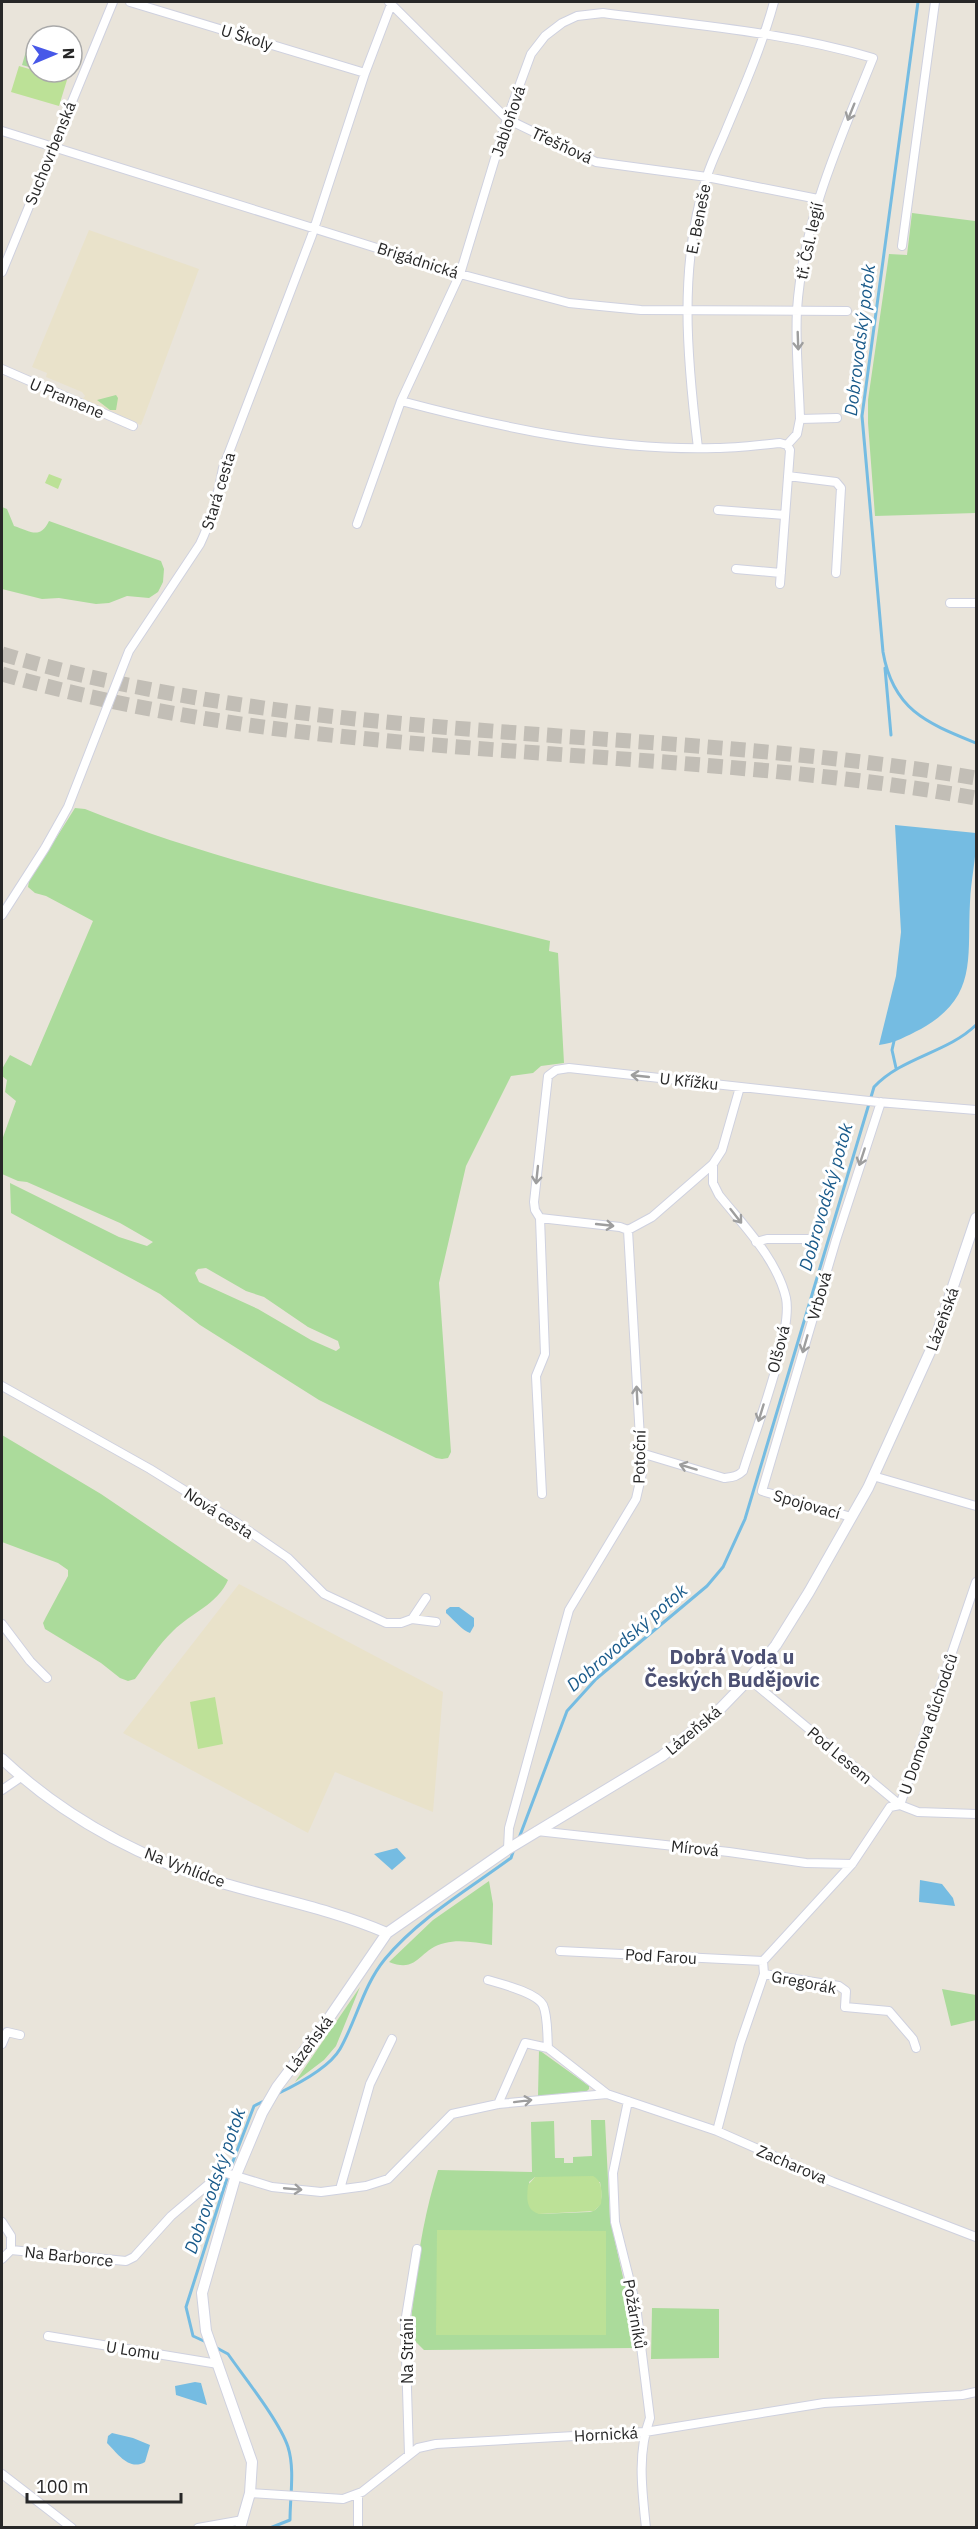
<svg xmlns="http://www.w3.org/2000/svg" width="978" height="2529" font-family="'IBM Plex Sans',sans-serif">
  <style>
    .education { fill: #e9e2ca }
    .green { fill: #abdb9b; fill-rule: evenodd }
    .pitch { fill: #bce197 }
    .water { fill: #75bce2 }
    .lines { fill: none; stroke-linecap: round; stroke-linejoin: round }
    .stream { stroke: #75bce2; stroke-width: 3 }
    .motorway-tunnel { stroke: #c2beb6; stroke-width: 15; stroke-dasharray: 15 8; stroke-linecap: butt }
    .minor-casing { stroke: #cfd1df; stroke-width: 10 }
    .tertiary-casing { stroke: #cfd1df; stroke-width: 12 }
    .minor { stroke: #fff; stroke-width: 8 }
    .tertiary { stroke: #fff; stroke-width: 10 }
    .oneway { stroke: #9e9e9e }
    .labels { text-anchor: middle; stroke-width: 6; stroke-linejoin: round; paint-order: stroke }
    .street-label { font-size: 16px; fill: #272727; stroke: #fff }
    .water-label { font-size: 18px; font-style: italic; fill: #195a8a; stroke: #fff }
    .quarter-label { font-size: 20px; font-weight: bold; fill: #4c5073; stroke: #fff }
  </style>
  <rect width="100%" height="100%" fill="#e9e4da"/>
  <path class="education" d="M89 230 199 269 141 425 82 400 85 396 82 392 46 377 47 373 32 367Z
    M239 1584 443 1692 433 1812 335 1772 308 1833 123 1733Z"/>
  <path class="green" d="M27 48 36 51V69L22 65Z
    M912 213 975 221 976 219V513L875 516 868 423V400L889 254 907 255Z
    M116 395 118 398 116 410H110L97 400Z
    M2 507 7 509 14 526C30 531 40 540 49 521L161 561 164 569 163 582 158 592 149 598 127 596 109 603 96 604 59 598 42 599 2 589Z
    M75 808 85 809C235 869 394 901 550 941L549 951 558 953 564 1063 541 1066 533 1073 511 1076 466 1166 439 1283 451 1452 448 1458 442 1459 436 1458 319 1400 200 1325 160 1294 11 1213 10 1183 119 1237 147 1246 153 1242 120 1223 27 1182 18 1181 2 1174V1140L16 1101 5 1092 7 1080 2 1076V1069L10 1055 31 1066 93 921 46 896 35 893 28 887 29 881ZM206 1268 246 1291 264 1297 308 1327 338 1341 340 1348 336 1351 311 1340 258 1309 199 1282 195 1273 198 1269Z
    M2 1435 101 1494 228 1580C218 1604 191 1613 173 1631 159 1644 147 1663 135 1679L128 1681 120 1678 101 1663 45 1629 43 1623 46 1617 68 1576V1570L58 1563 2 1542Z
    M489 1881 493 1904 492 1945C477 1943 460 1939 445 1943 418 1949 419 1974 389 1962L433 1920Z
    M360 1987 336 2046 324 2060 295 2082Z
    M942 1989 976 1995V2020L951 2026Z
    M539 2050 589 2086V2089L587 2091 538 2096Z
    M591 2120H605L610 2219 629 2304 634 2348 424 2350 410 2336C414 2280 421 2224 438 2170L532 2172 531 2122 554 2121 555 2158H564V2163H573V2157L592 2156ZM535 2177 600 2182C602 2194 604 2208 590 2212L539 2214 529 2182Z
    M652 2308 719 2309V2358L651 2359Z"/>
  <path class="pitch" d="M19 66 67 80 59 106 11 92Z
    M49 474 62 479 58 489 45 483Z
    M215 1697 223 1744 198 1749 190 1702Z
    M593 2176C603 2181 602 2193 601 2204L594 2211 539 2214C525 2210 527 2197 528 2185L535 2177Z
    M437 2230 606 2231V2335H436Z"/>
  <path class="water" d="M895 825 976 833C977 856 971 878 970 902 967 959 978 997 921 1029 907 1036 895 1043 879 1045L896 976 901 932Z
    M450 1607H459L474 1618V1626L470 1633C463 1631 453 1619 446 1613V1610Z
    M397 1848 406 1858 392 1870 374 1854Z
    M920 1880 942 1884 953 1898 955 1906 919 1902Z
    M195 2382 201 2383 207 2405 176 2395 175 2386Z
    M112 2433 133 2438 150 2445 145 2462C129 2471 118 2454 107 2443L108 2436Z"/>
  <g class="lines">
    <path class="stream" d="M918 2 862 416 883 652C893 710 927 723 976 743
      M885 668 891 735
      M894 1041 892 1050 896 1068
      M519 1838 567 1711 596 1679 707 1586 723 1567 745 1519 874 1087C902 1057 947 1053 976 1025
      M277 2094C296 2085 329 2068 340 2049 357 2019 363 1986 385 1959 419 1918 469 1889 511 1858L514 1849
      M206 2342 193 2336 186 2307 230 2169 254 2106 266 2100
      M215 2347 228 2354C244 2377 280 2422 288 2447 295 2469 290 2497 290 2520L270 2528"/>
    <path class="motorway-tunnel" d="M2 654C319 747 653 724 976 778
      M2 674C319 766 653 741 976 798"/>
    <g class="minor-casing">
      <path id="minor" d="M130 2 365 73
        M389 2 507 119 596 162 707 177 818 199
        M2 131 460 274 569 303 641 310 847 311
        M902 246 935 2
        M2 272 113 2
        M2 369 133 426
        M401 401C503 428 610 451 716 448 737 448 758 445 780 443L787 445
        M800 419 837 418
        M698 448C687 358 678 265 707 176 712 160 720 145 726 130 744 87 762 46 774 2
        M788 476 836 482 841 488 836 573
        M718 510 785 515
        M357 524 401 401 460 274 507 119 531 54 545 36 562 23 577 16 603 13C693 25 786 32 873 58 840 140 803 220 797 310 795 346 799 383 800 419L797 434 787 445
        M736 569 781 573
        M780 584 790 450 787 445
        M950 603H976
        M2 915 45 848 68 807 129 651 200 544C212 519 218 495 223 468L312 235 365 73 392 2
        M540 1218 620 1227 628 1230
        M628 1230 652 1217 713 1164 722 1150 740 1087
        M756 1242 767 1239H811
        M2 1386 150 1469 237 1523 288 1558 324 1594 386 1623H401L412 1619 436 1622
        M641 1453 724 1478C732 1477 737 1477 743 1471 755 1432 793 1333 786 1298 777 1259 743 1225 719 1195L713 1183V1164
        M873 1476 976 1506
        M542 1494 536 1376 545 1354 540 1218 535 1210 534 1202 548 1076 556 1070 569 1068 878 1102 976 1110
        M851 1517 762 1491 836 1240 881 1102
        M412 1619 426 1598
        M2 1624 30 1661 47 1678
        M749 1679 900 1805 918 1812 976 1814
        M2 1790 21 1777
        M900 1805 976 1582
        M537 1831 729 1852 806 1863 852 1864
        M508 1849 509 1828 569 1610 636 1499 642 1473 628 1230
        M560 1951 763 1961
        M764 1974 839 1986 846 1991 845 2007 889 2011 913 2039 916 2048
        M488 1980C501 1984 536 1992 543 2005 548 2016 547 2035 548 2048
        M2 2044 7 2032 20 2035
        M628 2101 613 2173 615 2222 636 2306 650 2418C637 2453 642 2490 646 2528
        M498 2104 525 2043 548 2048 607 2094 717 2131 833 2182 976 2237
        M717 2131 740 2044 764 1974 763 1961 852 1864 890 1807 900 1805
        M340 2189 370 2084 392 2039
        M2 2222 11 2236V2250L2 2259
        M11 2250 126 2261 134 2257 171 2216 223 2172 272 2187 321 2192 366 2186 388 2179 452 2114 498 2104 607 2094
        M48 2336 218 2364
        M409 2455 405 2323 417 2249
        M2 2474 72 2528
        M250 2493 343 2499 362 2492 418 2448 436 2444 645 2432 824 2403 962 2395 976 2392
        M198 2528 243 2520
        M358 2528V2494"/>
    </g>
    <g class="tertiary-casing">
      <path id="tertiary" d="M2 1759C64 1817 140 1858 222 1883 277 1899 334 1910 387 1933
        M240 2528 250 2493 252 2462 206 2331 202 2293 236 2175 262 2113 277 2087 329 2018 387 1933 508 1849 662 1756 720 1709 749 1679 776 1645 809 1592 868 1488 934 1343 976 1218"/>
    </g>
    <use href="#minor" class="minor"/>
    <use href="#tertiary" class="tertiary"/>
  </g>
  <defs><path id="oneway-shaft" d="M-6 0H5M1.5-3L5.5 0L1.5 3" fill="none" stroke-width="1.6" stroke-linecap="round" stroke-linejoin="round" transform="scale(1.5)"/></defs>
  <g class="oneway">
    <use href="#oneway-shaft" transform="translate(851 112) rotate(112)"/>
    <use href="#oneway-shaft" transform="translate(798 341) rotate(88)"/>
    <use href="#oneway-shaft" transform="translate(640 1076) rotate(-174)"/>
    <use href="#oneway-shaft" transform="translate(862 1157) rotate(108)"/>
    <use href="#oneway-shaft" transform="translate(537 1175) rotate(96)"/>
    <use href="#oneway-shaft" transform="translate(736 1216) rotate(52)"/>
    <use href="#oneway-shaft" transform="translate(605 1225) rotate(6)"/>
    <use href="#oneway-shaft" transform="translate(805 1344) rotate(106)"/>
    <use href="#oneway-shaft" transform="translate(637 1395) rotate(-93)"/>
    <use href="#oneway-shaft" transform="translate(761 1413) rotate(107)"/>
    <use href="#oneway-shaft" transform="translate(688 1467) rotate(-163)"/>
    <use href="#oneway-shaft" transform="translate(523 2101) rotate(-7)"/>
    <use href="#oneway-shaft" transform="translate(293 2189) rotate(5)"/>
  </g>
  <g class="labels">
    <g class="street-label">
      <text transform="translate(247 37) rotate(17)" y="6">U Školy</text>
      <text transform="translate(508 121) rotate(-71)" y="6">Jabloňová</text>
      <text transform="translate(562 145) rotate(25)" y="6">Třešňová</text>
      <text transform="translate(50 153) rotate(-68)" y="6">Suchovrbenská</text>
      <text transform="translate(698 219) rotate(-79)" y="6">E. Beneše</text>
      <text transform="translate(809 241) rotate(-78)" y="6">tř. Čsl. legií</text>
      <text transform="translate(418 260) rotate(18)" y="6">Brigádnická</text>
      <text transform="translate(67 398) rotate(23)" y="6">U Pramene</text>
      <text transform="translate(218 491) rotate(-73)" y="6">Stará cesta</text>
      <text transform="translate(689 1081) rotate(6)" y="6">U Křížku</text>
      <text transform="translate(819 1296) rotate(-74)" y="6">Vrbová</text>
      <text transform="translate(942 1319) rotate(-70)" y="6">Lázeňská</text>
      <text transform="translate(778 1349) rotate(-76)" y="6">Olšová</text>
      <text transform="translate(639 1457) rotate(-89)" y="6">Potoční</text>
      <text transform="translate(807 1504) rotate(16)" y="6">Spojovací</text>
      <text transform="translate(219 1513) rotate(33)" y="6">Nová cesta</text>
      <text transform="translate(928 1724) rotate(-71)" y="6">U Domova důchodců</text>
      <text transform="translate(693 1730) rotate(-40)" y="6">Lázeňská</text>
      <text transform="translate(840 1755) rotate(40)" y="6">Pod Lesem</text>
      <text transform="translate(695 1848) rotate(6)" y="6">Mírová</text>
      <text transform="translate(185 1867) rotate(21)" y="6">Na Vyhlídce</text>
      <text transform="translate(661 1956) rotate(3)" y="6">Pod Farou</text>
      <text transform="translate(804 1982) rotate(11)" y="6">Gregorák</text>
      <text transform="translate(309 2044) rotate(-53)" y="6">Lázeňská</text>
      <text transform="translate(792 2164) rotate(23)" y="6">Zacharova</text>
      <text transform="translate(69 2256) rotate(6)" y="6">Na Barborce</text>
      <text transform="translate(635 2314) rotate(80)" y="6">Požárníků</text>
      <text transform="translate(133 2350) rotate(9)" y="6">U Lomu</text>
      <text transform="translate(407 2351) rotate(-90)" y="6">Na Stráni</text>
      <text transform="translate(606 2434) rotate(-3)" y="6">Hornická</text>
    </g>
    <g class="water-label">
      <text transform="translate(860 340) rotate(-83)" y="6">Dobrovodský potok</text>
      <text transform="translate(826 1197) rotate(-74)" y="6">Dobrovodský potok</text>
      <text transform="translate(627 1638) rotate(-41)" y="6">Dobrovodský potok</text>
      <text transform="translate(215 2181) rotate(-71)" y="6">Dobrovodský potok</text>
    </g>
    <g class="quarter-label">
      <text x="732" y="1664">Dobrá Voda u<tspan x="732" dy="23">Českých Budějovic</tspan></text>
    </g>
  </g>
  <rect width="978" height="2529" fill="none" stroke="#272727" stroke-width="6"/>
  <g transform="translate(54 54) rotate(88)"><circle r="28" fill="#ffffff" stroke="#a9a9a9" stroke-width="1.5"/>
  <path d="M0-4.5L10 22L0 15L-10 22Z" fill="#4758e8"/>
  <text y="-9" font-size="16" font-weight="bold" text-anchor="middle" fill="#272727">N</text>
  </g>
  <path d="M27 2493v9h154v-9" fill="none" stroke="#272727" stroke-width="3"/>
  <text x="36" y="2493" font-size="18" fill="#272727" stroke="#ffffff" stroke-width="4.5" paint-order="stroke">100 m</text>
</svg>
